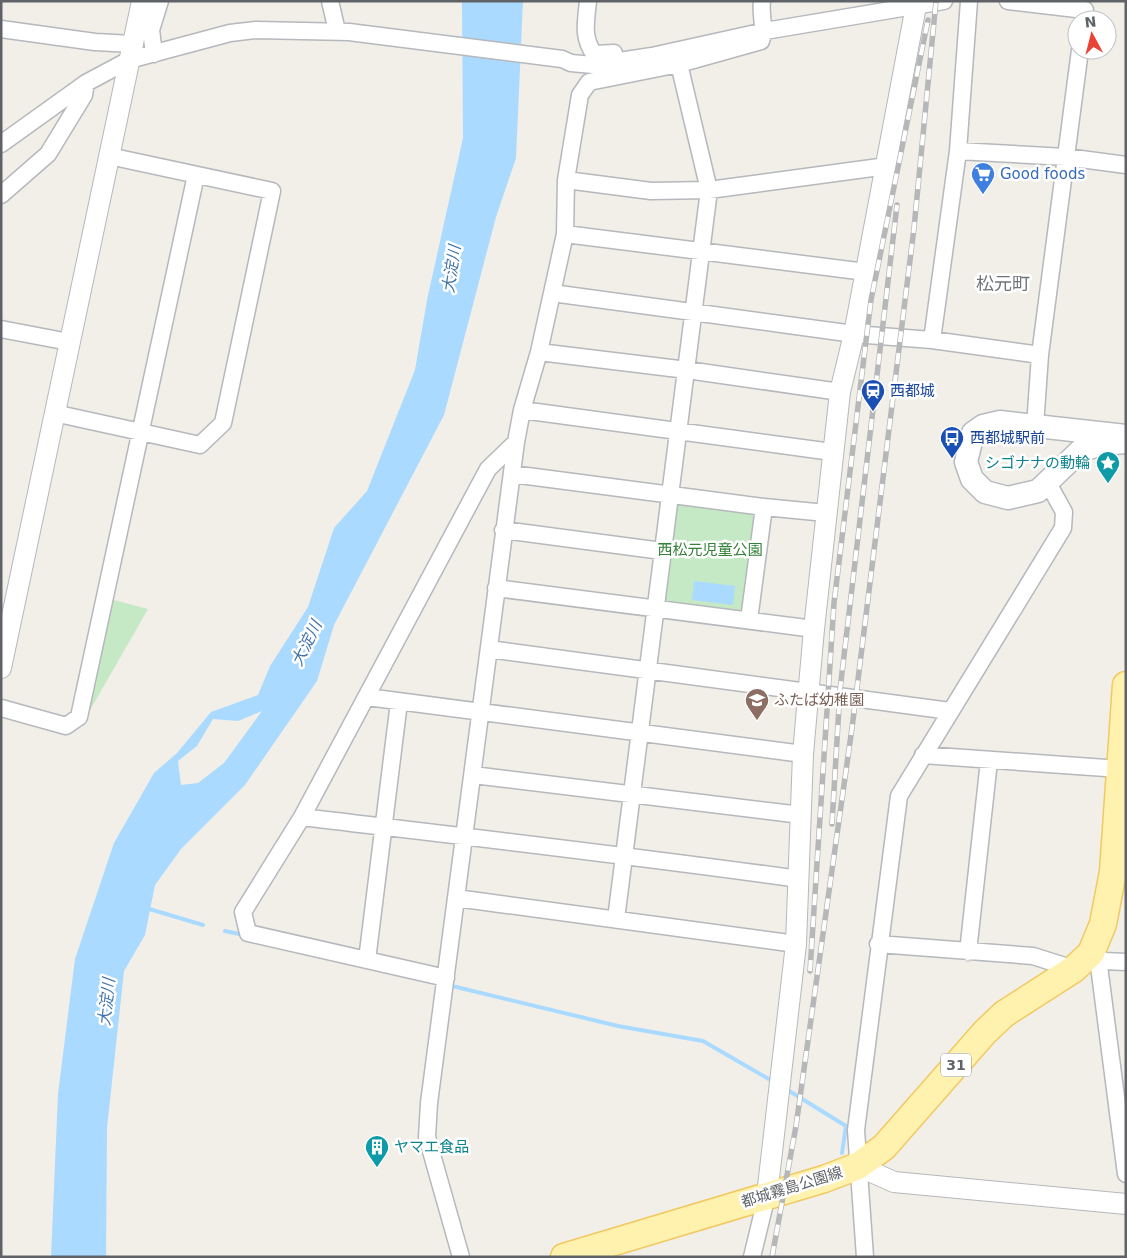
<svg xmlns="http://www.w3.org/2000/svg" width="1127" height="1258" font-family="'DejaVu Sans','Noto Sans JP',sans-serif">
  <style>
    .green { fill: #c5e8c5 }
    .water { fill: #aadaff; fill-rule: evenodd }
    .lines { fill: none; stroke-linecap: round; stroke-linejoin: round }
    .stream { stroke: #aadaff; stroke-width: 4 }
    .minor-casing { stroke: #b5b8bc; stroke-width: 19 }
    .tertiary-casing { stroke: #b5b8bc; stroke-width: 22 }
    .secondary-casing { stroke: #b6babf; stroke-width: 25 }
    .primary-casing { stroke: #f2c960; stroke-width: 29 }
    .minor { stroke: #fff; stroke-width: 16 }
    .tertiary { stroke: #fff; stroke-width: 20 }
    .secondary { stroke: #fff; stroke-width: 22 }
    .primary { stroke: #fff2af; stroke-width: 26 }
    .rail-casing { stroke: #b6b7b8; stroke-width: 5.5 }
    .rail { stroke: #fff; stroke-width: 4; stroke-dasharray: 11; stroke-linecap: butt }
    .labels { text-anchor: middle; stroke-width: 5; stroke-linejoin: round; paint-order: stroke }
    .shield { fill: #fff; stroke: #8f9295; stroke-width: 1 }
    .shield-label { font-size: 14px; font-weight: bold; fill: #5f6368 }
    .shop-label { font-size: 15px; fill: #366cbe; stroke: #fff; text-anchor: start }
    .transit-label { font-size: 15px; fill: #164399; stroke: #fff; text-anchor: start }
    .culture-label { font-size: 15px; fill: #0d838f; stroke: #fff; text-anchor: end }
    .park-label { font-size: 15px; fill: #348238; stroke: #fff }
    .education-label { font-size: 15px; fill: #785e54; stroke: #fff; text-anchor: start }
    .street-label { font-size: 15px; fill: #5f6368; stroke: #fff }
    .water-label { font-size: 16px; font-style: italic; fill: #4174aa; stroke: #fff }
    .quarter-label { font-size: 18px; fill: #70757a; stroke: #fff }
  </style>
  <rect width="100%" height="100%" fill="#f1efe8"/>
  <path class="green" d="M669 494 764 507 749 620 654 609Z
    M110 599 148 609 86 717Z"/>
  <path class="water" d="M462 1H523L516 158 496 217 444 415 334 625 317 681 245 785 181 849 155 885 145 935 124 971 107 1128 106 1257H51L58 1094 75 959 114 843 154 773 177 753 211 712 258 695 270 666 308 607 334 528 367 491 415 370 427 300 463 138ZM262 711 224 763 198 783 181 785 178 761 197 746 213 719 238 721Z
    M694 581 735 586 733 605 692 600Z"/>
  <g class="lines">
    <path class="stream" d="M146 908 203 925
      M225 931 244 935
      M448 985 618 1026 703 1041 774 1082
      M786 1089 846 1126 842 1153"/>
    <g class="minor-casing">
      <path id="minor" d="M330 1 337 31
        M588 1C586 22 582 37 594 54L614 53
        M969 1 958 151 932 340 1040 355
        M1008 1 1085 10
        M1 29 95 42 133 44
        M154 54 151 30 160 1
        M1 144 86 83 129 60 230 33 256 30 349 32 562 59 571 63 593 65 652 56 765 31 944 1
        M958 151 1066 157 1126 165
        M566 180 651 191 709 190 887 166
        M1 195 48 154 84 95 86 83
        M565 234 866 272
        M552 293 854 334 932 340
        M1 329 69 342
        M539 352 687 370 840 392
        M522 410 832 452
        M54 413 200 445 223 423 272 191 109 156
        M1035 426 1040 355 1080 50
        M512 474 764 507 826 513
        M503 530 662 551
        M496 588 814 629
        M749 620 764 507
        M489 649 950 711
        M367 697 803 754
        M1 708 66 726 79 717 196 175
        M923 755 1120 769
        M473 775 801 815
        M302 817C468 837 634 856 799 879
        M456 898 796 944
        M616 919 709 190 679 64
        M878 944 1033 956 1074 969
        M968 952 989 761
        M1091 953 1099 966 1126 1174
        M1091 953 1104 961 1126 962
        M367 960 399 702
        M446 978 248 933 243 912 302 817 488 469 516 442
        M461 1257 427 1137 429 1103 516 442 522 410 539 352 565 234 566 180 580 95 589 82 679 64 761 41C766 28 760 16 762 1
        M752 1257 767 1195
        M865 1257 856 1130 899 796 1063 528 1064 512 1048 483"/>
    </g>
    <g class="tertiary-casing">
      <path id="tertiary" d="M1 668 142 1
        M858 1166 894 1182 1126 1204
        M767 1195 796 944 803 754 814 629 840 392 854 334 916 6"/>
    </g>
    <g class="secondary-casing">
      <path id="secondary" d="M1126 436 1000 422 983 426 973 433 966 462 972 479 985 492 1008 498 1038 491 1080 451 1101 444 1126 442"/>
    </g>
    <g class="primary-casing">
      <path id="primary" d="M564 1257 824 1179 858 1166 884 1147 985 1032 1004 1014 1074 969 1091 953 1103 924 1113 872 1126 685"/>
    </g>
    <use href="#minor" class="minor"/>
    <use href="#tertiary" class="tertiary"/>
    <use href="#secondary" class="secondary"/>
    <use href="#primary" class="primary"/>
    <g class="rail-casing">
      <path id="rail" d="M832 824 840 690 897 205
        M810 971 834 603 871 300 928 20
        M772 1257 796 1126 852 728 914 228 936 1"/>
    </g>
    <use href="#rail" class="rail"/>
  </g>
  <defs>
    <g id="supermarket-pin" transform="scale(1.25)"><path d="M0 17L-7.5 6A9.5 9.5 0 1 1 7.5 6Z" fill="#3f7fe0" stroke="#fff"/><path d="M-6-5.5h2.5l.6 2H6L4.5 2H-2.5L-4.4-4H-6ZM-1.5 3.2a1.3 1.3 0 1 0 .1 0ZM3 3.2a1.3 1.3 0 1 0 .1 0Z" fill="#fff"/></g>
    <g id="station-pin" transform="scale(1.25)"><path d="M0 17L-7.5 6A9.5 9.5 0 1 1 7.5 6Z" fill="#1a4fb4" stroke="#fff"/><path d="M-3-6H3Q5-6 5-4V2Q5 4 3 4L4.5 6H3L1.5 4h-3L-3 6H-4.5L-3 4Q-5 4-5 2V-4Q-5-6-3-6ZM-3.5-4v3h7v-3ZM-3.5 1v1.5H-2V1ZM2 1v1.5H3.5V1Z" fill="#fff"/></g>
    <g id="bus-pin" transform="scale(1.25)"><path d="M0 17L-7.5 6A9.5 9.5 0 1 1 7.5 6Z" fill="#1a4fb4" stroke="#fff"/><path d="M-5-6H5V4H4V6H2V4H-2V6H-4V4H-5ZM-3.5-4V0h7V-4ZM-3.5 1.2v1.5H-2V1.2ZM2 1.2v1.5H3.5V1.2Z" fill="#fff"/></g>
    <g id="sight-pin" transform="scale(1.25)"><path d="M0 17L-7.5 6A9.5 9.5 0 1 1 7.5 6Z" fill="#0f9aa8" stroke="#fff"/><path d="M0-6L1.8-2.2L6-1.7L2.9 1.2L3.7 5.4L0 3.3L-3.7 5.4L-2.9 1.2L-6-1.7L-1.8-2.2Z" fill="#fff"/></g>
    <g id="school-pin" transform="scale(1.25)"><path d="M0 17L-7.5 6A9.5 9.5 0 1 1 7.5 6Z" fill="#8d6e63" stroke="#fff"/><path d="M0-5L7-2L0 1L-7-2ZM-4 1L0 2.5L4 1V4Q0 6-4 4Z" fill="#fff"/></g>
    <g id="building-pin" transform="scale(1.25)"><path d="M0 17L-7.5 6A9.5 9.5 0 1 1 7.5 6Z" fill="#0f9aa8" stroke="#fff"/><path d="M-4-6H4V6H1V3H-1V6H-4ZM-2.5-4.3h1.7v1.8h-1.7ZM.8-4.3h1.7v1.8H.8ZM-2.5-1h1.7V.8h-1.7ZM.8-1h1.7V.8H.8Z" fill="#fff"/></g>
  </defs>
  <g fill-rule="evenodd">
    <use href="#supermarket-pin" x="983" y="174"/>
    <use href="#station-pin" x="873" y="391"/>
    <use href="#bus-pin" x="952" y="438"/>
    <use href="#sight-pin" x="1108" y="463"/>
    <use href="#school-pin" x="757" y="700"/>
    <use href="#building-pin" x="377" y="1147"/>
  </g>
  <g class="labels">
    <rect class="shield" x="941" y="1053.5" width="30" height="23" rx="4"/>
    <g class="shield-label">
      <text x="956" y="1070">31</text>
    </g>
    <g class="shop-label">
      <text x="1000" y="179">Good foods</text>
    </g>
    <g class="transit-label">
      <text x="890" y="396">西都城</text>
      <text x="970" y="443">西都城駅前</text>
    </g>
    <g class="culture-label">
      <text x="1090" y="468">シゴナナの動輪</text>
      <text x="394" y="1152" text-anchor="start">ヤマエ食品</text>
    </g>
    <g class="park-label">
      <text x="710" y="555">西松元児童公園</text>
    </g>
    <g class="education-label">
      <text x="774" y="705">ふたば幼稚園</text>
    </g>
    <g class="street-label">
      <text transform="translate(792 1187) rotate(-17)" y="5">都城霧島公園線</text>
    </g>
    <g class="water-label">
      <text transform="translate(451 269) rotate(-82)" y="6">大淀川</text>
      <text transform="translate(306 643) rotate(-64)" y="6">大淀川</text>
      <text transform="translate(106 1002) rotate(-84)" y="6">大淀川</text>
    </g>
    <g class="quarter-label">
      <text x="1003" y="290">松元町</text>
    </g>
  </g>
  <rect width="1127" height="1258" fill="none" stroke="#5f6368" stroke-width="5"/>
  <g transform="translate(1092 35) rotate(353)"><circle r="24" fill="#ffffff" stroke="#bfc1c3"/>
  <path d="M0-4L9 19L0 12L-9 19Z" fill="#ea4335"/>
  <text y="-8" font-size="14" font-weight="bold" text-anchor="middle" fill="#5f6368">N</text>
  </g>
</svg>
